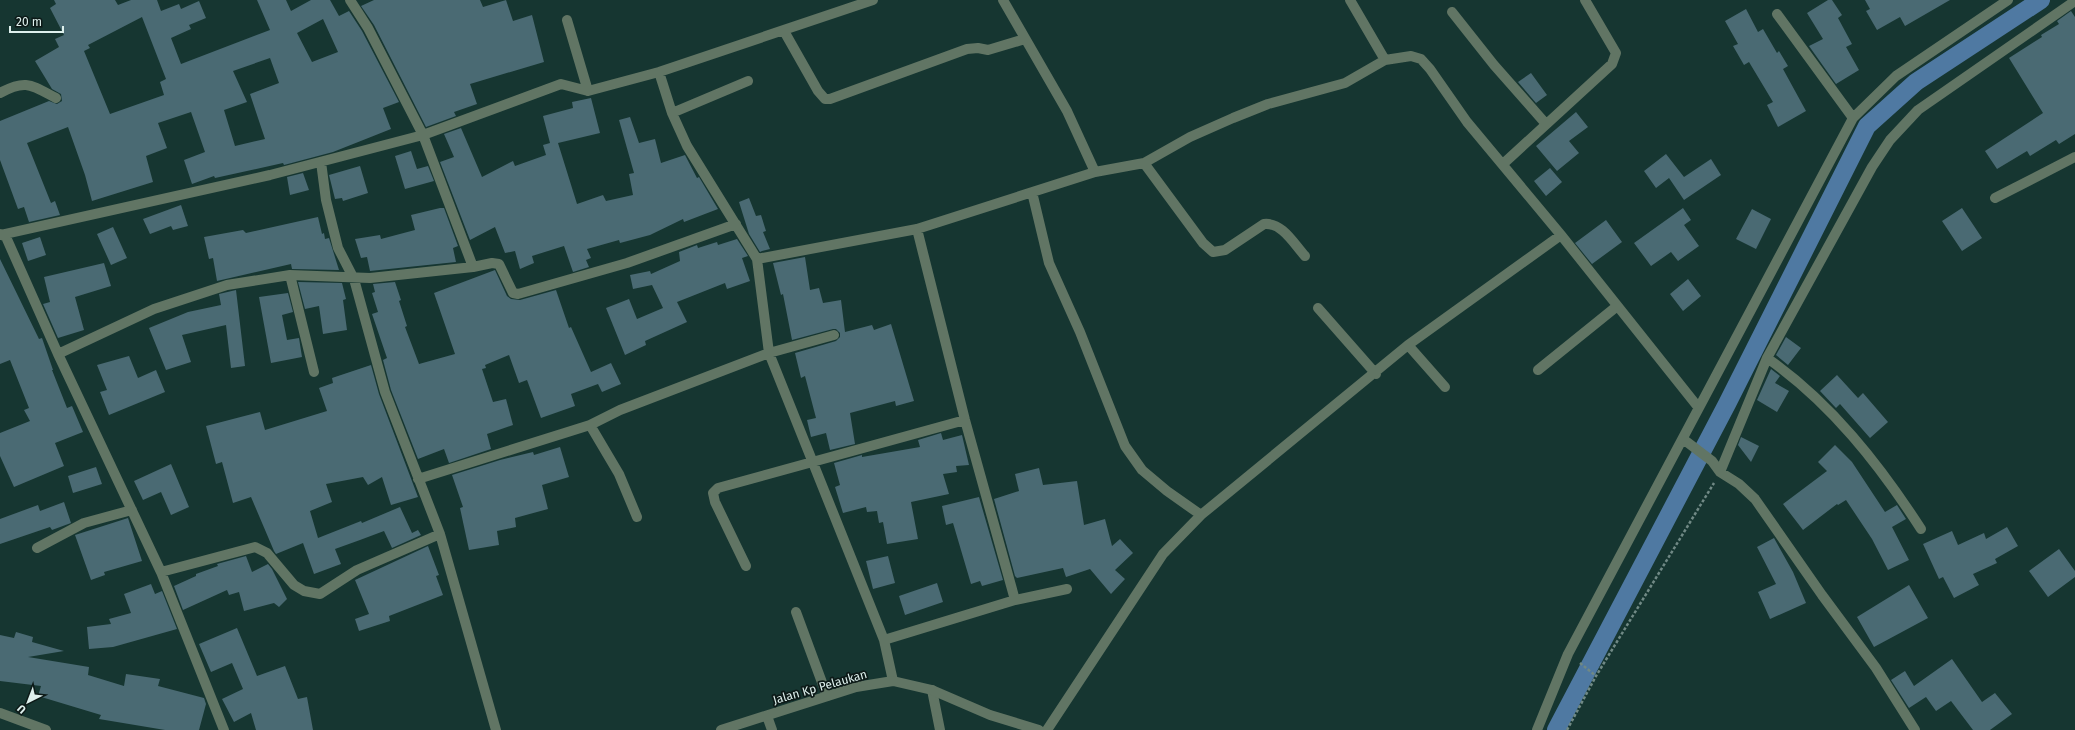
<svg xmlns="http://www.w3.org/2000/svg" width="2075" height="730" font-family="'Fira Sans',sans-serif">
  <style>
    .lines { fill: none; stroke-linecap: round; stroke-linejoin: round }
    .canal { stroke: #4f79a2; stroke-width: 18 }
    .building { fill: #4a6a73; fill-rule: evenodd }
    .path { stroke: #708985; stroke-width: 2.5; stroke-dasharray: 3 2; stroke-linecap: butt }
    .minor { stroke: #617564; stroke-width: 10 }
    .tertiary { stroke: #617564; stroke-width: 10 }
    .labels { text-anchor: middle; stroke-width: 3.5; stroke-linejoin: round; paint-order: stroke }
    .street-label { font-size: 12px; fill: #def0ed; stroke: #0d1a18 }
  </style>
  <rect width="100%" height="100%" fill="#163631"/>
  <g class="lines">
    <path class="canal" d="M1556 730 1727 404 1867 126 1916 82 2041 0"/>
  </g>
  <path class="building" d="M54 0H115L118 5 131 0H157L161 11 179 4 181 9 199 1 206 18 189 25 191 29 171 38 181 64 270 30 257 0H286L291 11 311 0H330L339 16 349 11 362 31 399 102 383 108 391 129 333 152 284 165 283 163 215 178 214 176 192 184 184 160 205 152 191 112 158 123 167 148 146 156 153 182 92 201 85 175 68 127 27 143 51 203 55 201 60 215 29 222 24 207 18 209 0 160V121L49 101 57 104 62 101 61 94 52 89 35 61 59 47 55 39 64 35 50 8 56 4ZM142 17 166 79 160 82 164 95 110 114 84 51 90 48 88 45ZM323 19 338 52 312 62 297 33ZM270 58 279 83 250 94 265 139 235 146 224 110 247 102 233 71Z
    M374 0H480L483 7 506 0 513 21 532 15 544 62 470 84 477 104 454 112 456 116 426 127 374 25 361 6Z
    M1828 0H1832L1842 15 1838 18 1852 44 1846 47 1859 70 1836 84 1809 46 1823 39 1807 13Z
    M1865 0H1950L1905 26 1900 17 1877 30 1866 11 1870 9Z
    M1746 9 1758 32 1763 29 1777 53 1779 51 1788 66 1783 69 1806 111 1778 127 1767 105 1773 102 1749 62 1744 65 1733 46 1738 44 1725 21Z
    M2071 11 2075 17V134L2059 144 2056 140 2030 156 2027 151 1997 169 1985 151 2043 113 2009 58 2042 37 2041 35 2059 24 2057 21Z
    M1531 73 1547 95 1536 103 1518 82Z
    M591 98 600 133 558 143 577 204 603 195 606 201 633 195 629 174 634 173 619 120 630 117 639 143 655 139 661 163 685 155 697 178 699 177 718 209 684 222 683 219 650 235 620 243 619 240 587 249 591 258 586 260 589 267 573 272 564 246 532 256 534 263 520 269 515 251 505 253 495 227 470 240 440 162 454 157 444 134 461 128 482 177 513 161 515 166 546 155 543 145 550 143 543 116 573 108 572 102Z
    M1576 112 1588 127 1569 141 1579 153 1557 171 1536 146Z
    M411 151 417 169 428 166 434 181 405 189 395 156Z
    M1666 154 1684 177 1711 159 1721 175 1684 200 1669 178 1656 188 1644 171Z
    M360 166 368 193 343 201 342 198 335 199 329 175Z
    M1550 168 1562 182 1546 196 1534 181Z
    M303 173 309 190 290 195 287 177Z
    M749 198 756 216 761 215 766 231 763 232 770 249 762 251 760 252 749 234 739 202Z
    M181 205 188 226 173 230 171 226 150 234 143 219Z
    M440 208H444L458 246 453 248 456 262 370 271 367 257 361 258 355 239 380 235 381 239 415 230 411 215Z
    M1683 208 1691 220 1684 225 1699 246 1678 261 1671 252 1651 266 1634 243Z
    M1962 208 1982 238 1962 251 1942 221Z
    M1752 209 1771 219 1756 249 1736 239Z
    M318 217 322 234 324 233 325 239 329 238 339 270 292 269 291 264 217 281 213 258 209 259 204 237 243 230 246 233Z
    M1606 220 1622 242 1592 264 1575 243Z
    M113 227 127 258 111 265 97 234Z
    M40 237 46 255 28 261 22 243Z
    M737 239 748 256 742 258 750 281 727 289 725 283 677 302 687 322 645 341 646 345 625 355 606 308 629 299 637 319 663 308 652 285 633 289 630 275 650 271 651 274 680 261 679 252 697 245 698 248 717 242 718 245Z
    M805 257 810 290 819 288 823 303 841 300 845 332 872 325 874 330 891 324 914 401 896 406 895 401 850 413 855 444 830 450 826 433 811 437 807 420 816 418 805 376 801 378 795 353 836 341 840 337V333L836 329H833L792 340 783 294 781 295 773 263Z
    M0 259 39 339 42 338 53 370H52L67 408 72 406 83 432 55 443 64 466 14 487 0 456V433L30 421 24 410 29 408 10 360 0 364Z
    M104 263 111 286 75 297 84 330 58 338 43 304 50 302 44 277Z
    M495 270 507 296 511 299 520 300 556 290 569 328 571 327 591 372 611 363 621 384 602 392 598 384 571 394 575 406 541 418 527 380 519 383 509 355 485 365 486 368 482 369 493 402 506 399 513 425 487 434 491 449 449 463 444 449 418 459 391 390 383 360 387 358 372 314 378 312 372 293 375 292 373 284 395 282 401 300 399 301 407 326 405 327 419 364 455 354 434 293Z
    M1688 279 1701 296 1683 311 1670 294Z
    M298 282 342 283 346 299 343 300 347 330 323 334 319 306 305 309Z
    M236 290 245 366 231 368 226 325 182 335 191 362 166 370 149 328 188 312 221 305 219 294Z
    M288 293 293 312 282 315 287 340 299 338 302 357 271 363 259 297Z
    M1786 337 1801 348 1788 365 1776 355Z
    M129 356 138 378 156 370 165 392 109 415 100 392 107 390 97 365Z
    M371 365 379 394 418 497 391 505 382 477 368 485 363 477 326 484 332 502 310 511 318 538 361 521 362 523 400 507 412 533 418 530 421 535 392 548 384 531 360 540 335 549 341 564 314 574 303 543 276 554 274 551 251 497 233 503 222 462 216 464 206 426 260 412 265 430 327 411 319 388 333 383 332 378Z
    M1771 369 1780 376 1775 383 1789 391 1777 412 1757 400Z
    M1837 375 1858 398 1863 393 1888 422 1870 438 1840 404 1836 408 1820 391Z
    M941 433 943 440 962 435 969 465 956 466 957 472 943 474 949 494 911 502 918 539 887 544 883 522 879 523 877 511 867 512 866 507 843 513 835 487 840 485 834 463 862 455V457L920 447 918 440Z
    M1741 437 1759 446 1751 462 1738 445Z
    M1835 445 1852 462 1885 512 1897 505 1906 519 1892 527 1909 560 1888 570 1872 539 1846 500 1838 505 1837 504 1803 530 1783 504 1827 471 1818 462Z
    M560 447 569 477 542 485 548 509 515 518 516 527 497 531 499 545 469 550 460 508 463 507 452 475 500 460 533 452 534 455Z
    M171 464 189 507 171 515 161 492 143 500 134 481Z
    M96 467 102 484 73 493 68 476Z
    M1039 468 1043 485 1077 481 1084 525 1105 519 1112 546 1120 539 1133 553 1115 570 1125 579 1111 594 1090 569 1066 577 1063 568 1017 578 1015 576 994 499 1019 491 1015 474Z
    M979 497 1003 580 982 586 980 581 971 584 953 523 946 525 942 506Z
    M64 502 71 523 52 530 50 527 0 544V519L38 505 40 511Z
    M128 518 142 561 104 572 105 575 91 580 75 535Z
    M2007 527 2018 546 1995 559 1997 563 1973 574 1979 585 1954 598 1943 577 1939 579 1923 544 1952 531 1958 545 1984 533 1986 539Z
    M1774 538 1793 572 1806 603 1770 619 1758 592 1776 584 1757 547Z
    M428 546 439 575 436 576 443 595 389 616 390 621 359 631 355 619 369 614 355 580Z
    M2059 549 2075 571V577L2048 597 2029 571Z
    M246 556 252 572 268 564 272 569 287 599 279 607 274 603 244 611 239 592 229 595 227 590 183 610 174 586 196 576V574L218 566 217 564Z
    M888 556 895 583 873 589 866 561Z
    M937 583 943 602 905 615 899 596Z
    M151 584 155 594 162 591 177 629 113 647 89 649 87 627 111 624 109 619 131 613 124 594Z
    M1909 585 1928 618 1874 647 1857 617Z
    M237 628 257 676 285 666 298 699 307 697 313 730H256L251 713 234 722 222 699 243 689 232 663 211 672 199 644Z
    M16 632 33 637 32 642 64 651 28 657 89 667 88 675 124 686 126 674 160 679 158 686 204 698 206 704 199 730H165L99 719 101 715 38 696 41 686 0 681V635L14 638Z
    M1952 659 1982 702 1995 693 2012 714 1990 730H1973L1951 701 1936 711 1926 697 1909 708 1891 680 1905 671 1914 686Z"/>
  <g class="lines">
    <path class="path" d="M1580 663 1596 676
      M1567 730 1596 676 1714 483"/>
    <path class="minor" d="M350 0 368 28 423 135 473 267
      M1452 12 1494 65 1546 124
      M1777 14 1853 118
      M567 20 588 91
      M784 31 818 91 825 99H830L967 49 978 48 988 50 1025 39
      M1385 60 1411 56 1421 59 1430 69 1467 122 1561 235 1698 407
      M659 72 672 113 687 146 757 259 769 353 884 640 893 681
      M0 93C26 79 31 85 56 98
      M672 113 748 81
      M321 162 326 200 338 248 354 279 385 392 440 534 496 730
      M1144 163 1190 137 1233 118 1268 104 1345 83 1385 60 1350 0
      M1503 164 1612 64 1616 53 1585 0
      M1095 172 1144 163 1203 243 1213 252 1225 250 1264 224C1282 222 1294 244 1305 256
      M1032 192 1049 263 1080 332 1125 446 1142 470 1167 491 1201 515
      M1995 198 2075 157
      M917 229 965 420 1015 600
      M0 234 6 237 58 354 161 572 224 730
      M0 235 270 175 423 135 561 84 588 91 659 72 873 0
      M757 259 917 229 1095 172 1067 111 1003 0
      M290 275 314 372
      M1318 308 1376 374
      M1408 345 1445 387
      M58 354 154 309 227 285 290 275 370 278 473 267 492 263 499 264 513 293 518 294 627 263 736 224
      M1767 358C1831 403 1879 464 1921 529
      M1538 370 1616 307
      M590 425 619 474 637 517
      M1683 439 1712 461 1720 472 1739 484 1755 499 1822 595 1876 668 1915 730
      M1720 472 1767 358 1872 167 1890 140 1918 110 2075 1
      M418 479 590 425 620 410 769 353 834 335
      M37 548 84 523 132 510
      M746 566 715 502 713 493 718 488 965 420
      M161 572 255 547 267 553 294 585 304 591 320 594 357 570 440 534
      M796 612 827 696
      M884 640 1015 600 1067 589
      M932 690 940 730
      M767 716 772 730
      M1047 730 1163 554 1201 515 1408 345 1561 235
      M1537 730 1568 654 1853 118 1896 76 2008 0"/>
    <path class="tertiary" d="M0 713 46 730
      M721 730 856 687 893 681 932 690 990 715 1039 730"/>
  </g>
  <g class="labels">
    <g class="street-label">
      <text transform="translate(820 687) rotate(-16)" y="4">Jalan Kp Pelaukan</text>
    </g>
  </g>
  <g transform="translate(28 702) rotate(222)" stroke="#0d1a18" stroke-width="3" paint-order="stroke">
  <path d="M0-3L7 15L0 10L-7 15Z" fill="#def0ed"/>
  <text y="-6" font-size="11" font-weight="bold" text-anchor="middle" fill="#def0ed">U</text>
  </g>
  <path d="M10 26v6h53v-6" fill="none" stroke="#def0ed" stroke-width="2"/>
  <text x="16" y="26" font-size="12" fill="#def0ed" stroke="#0d1a18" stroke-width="3" paint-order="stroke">20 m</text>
</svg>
